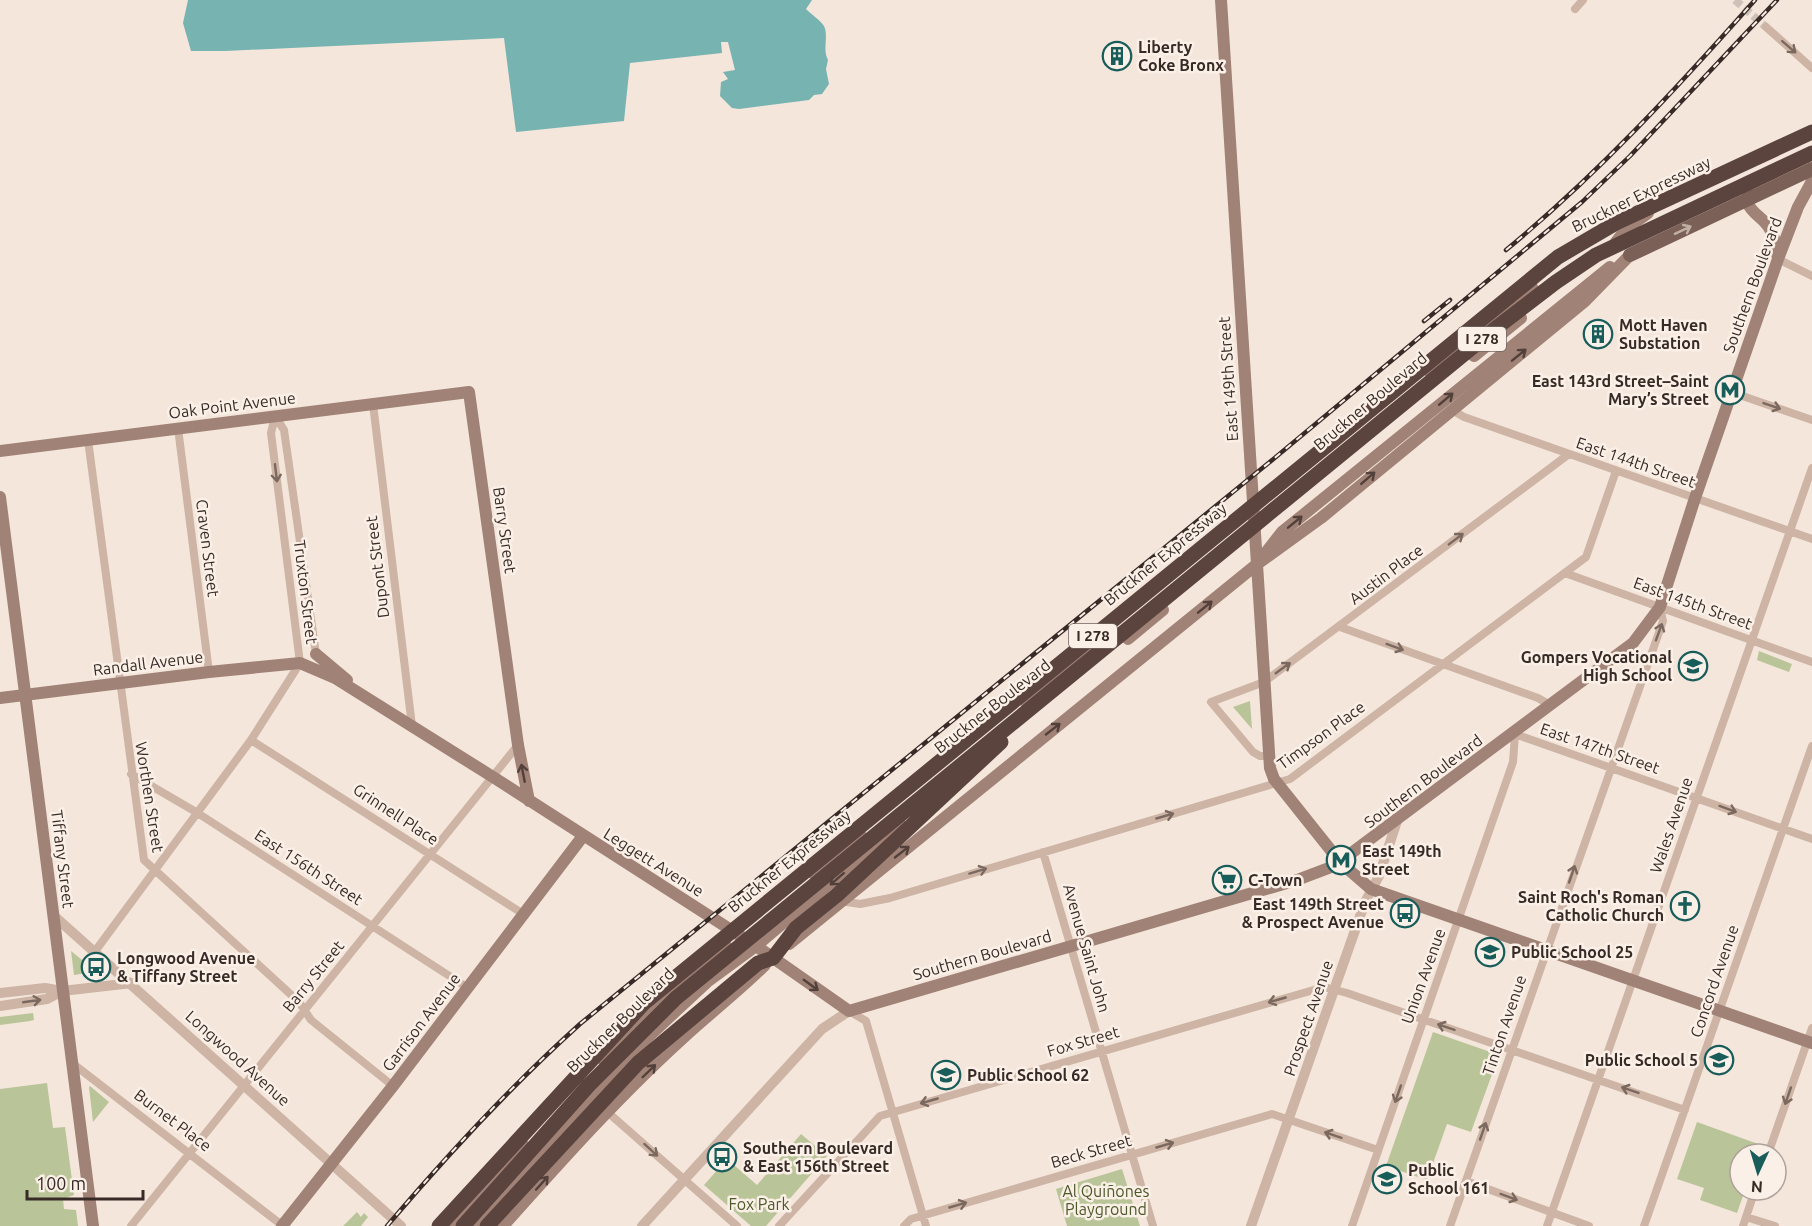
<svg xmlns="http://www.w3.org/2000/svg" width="1812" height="1226" font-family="Ubuntu,sans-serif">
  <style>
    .green { fill: #bac499 }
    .water { fill: #77b3b0 }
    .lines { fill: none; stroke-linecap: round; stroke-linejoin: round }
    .minor-tunnel { stroke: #cec1b7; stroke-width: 8; stroke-dasharray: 8 4; stroke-linecap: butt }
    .minor { stroke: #cdb4a5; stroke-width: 8 }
    .tertiary { stroke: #cdb4a5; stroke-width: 10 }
    .secondary { stroke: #a18277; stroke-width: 12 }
    .primary { stroke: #7b6057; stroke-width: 14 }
    .motorway { stroke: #5a443d; stroke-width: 15 }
    .rail-casing { stroke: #382b27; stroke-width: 4.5 }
    .rail { stroke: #fbf0e7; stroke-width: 2; stroke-dasharray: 7; stroke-linecap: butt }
    .oneway { stroke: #7b6960 }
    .oneway2 { stroke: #c1afa6 }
    .oneway3 { stroke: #52413b }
    .labels { text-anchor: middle; stroke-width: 5; stroke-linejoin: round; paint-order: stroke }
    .shield { fill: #fbf0e7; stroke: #726661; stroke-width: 1.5 }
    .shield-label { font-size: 15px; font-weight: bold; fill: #382b27 }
    .poi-label { font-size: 16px; font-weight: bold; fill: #382b27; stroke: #fbf0e7; text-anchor: start }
    .street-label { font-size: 16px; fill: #382b27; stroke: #fbf0e7 }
    .park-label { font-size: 16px; fill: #4c5929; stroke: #fbf0e7 }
  </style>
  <rect width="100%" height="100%" fill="#f4e6db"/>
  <path class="green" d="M1759 651 1792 664 1789 672 1757 660Z
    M1250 701 1252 729 1233 707Z
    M71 951 93 969V972L74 975Z
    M33 1013 34 1020 30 1021 0 1025V1017Z
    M1433 1032 1499 1055 1471 1132 1447 1124 1427 1180 1386 1166Z
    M47 1083 53 1128 65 1127 74 1195 63 1199 64 1209 76 1210 78 1226H0V1089Z
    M90 1086 109 1102 93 1122 89 1087Z
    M1697 1122 1761 1145 1758 1154H1740V1190H1745L1737 1213 1700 1200 1704 1188 1677 1179Z
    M801 1134 827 1156 766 1226H751L704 1185 727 1159 757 1185Z
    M1122 1169 1140 1226H1067L1056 1189Z
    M357 1212 361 1217 364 1213 368 1217 361 1226H343Z"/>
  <path class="water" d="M188 0H812L806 9C811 14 820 20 824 26 829 37 822 49 828 60L826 69 829 84 822 94 814 95 809 100 739 109 732 108 720 96 721 82 728 79 723 72 735 70 728 42H721L722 53 630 63 624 121 516 132 504 38 225 51H191L183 23Z"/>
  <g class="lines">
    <path class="minor-tunnel" d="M1735 0 1766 27"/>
    <path class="minor" d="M1575 9 1583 0
      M1766 27 1812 68
      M1778 259 1812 276
      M1731 392 1812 420
      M373 404 412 726
      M1452 410 1464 417 1812 539
      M275 416 284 430 316 654
      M178 428 209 672
      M88 440 144 860 299 1002 311 1020 393 1086
      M1565 573 1812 662
      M1340 627 1538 698 1550 705
      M1628 647 1648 664
      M251 740 525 915
      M1269 756H1260L1253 752 1211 702 1264 682 1569 454
      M131 774 196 812 468 988
      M1043 852 1153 1226
      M840 901 860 904 890 898 1290 779 1586 557 1616 471
      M96 950 251 740 300 663 271 433 275 416
      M849 1011 866 1021 926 1226
      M72 1063 283 1226
      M604 1109 737 1226
      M1768 1154 1812 1028
      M1466 1181 1589 1226
      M1746 1217 1775 1226
      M131 1226 518 745
      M779 1226 880 1116 1324 987 1347 993 1685 1110
      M904 1226 911 1219 1272 1114 1378 1150
      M1352 1226 1513 762 1515 734 1812 839
      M1450 1226 1663 621 1660 607
      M1547 1226 1812 468
      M1644 1226 1812 746
      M1743 1226 1755 1190"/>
    <path class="tertiary" d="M53 915 401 1226
      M0 993 45 988 62 991 132 983
      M0 1006 47 999 62 991
      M642 1226 822 1029 849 1011
      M1251 1226 1365 902 1379 876 1397 821"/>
    <path class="secondary" d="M1221 0 1270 768 1274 779 1341 863 1371 889 1812 1043
      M1749 194 1746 201C1754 216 1760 215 1768 226 1775 235 1776 248 1778 259
      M1616 242 1627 228 1648 213
      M1474 356 1521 318
      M1430 372 1532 287
      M0 451 469 392 518 745 529 801
      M0 497 93 1226
      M1264 555 1282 532 1610 267
      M1128 639 1163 610
      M316 654 347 680
      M0 698 209 672 300 663 335 678 493 777 756 946 849 1011 1297 880 1334 866 1633 643 1660 607 1695 498 1778 259 1798 207 1812 181
      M1025 701 1099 643
      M814 874 861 836
      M789 944 1256 565 1321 518 1585 301 1630 255
      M602 1059 654 1006 726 946
      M282 1226 393 1086 583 836
      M451 1226 523 1145
      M476 1226 648 1037 707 982 756 946 900 824
      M503 1226C561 1161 619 1096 683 1038 710 1013 739 991 765 965"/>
    <path class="primary" d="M1630 255 1812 169"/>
    <path class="motorway" d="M439 1226 644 1003 1558 257 1616 223 1812 132
      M463 1226 589 1085 676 998 1496 328 1556 282 1596 255 1812 153
      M487 1226 638 1063 758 963 773 958 796 928 837 895 1001 742"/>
    <g class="rail-casing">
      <path id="rail" d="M1506 250C1597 175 1677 88 1755 0
        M1424 321 1450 300
        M387 1226C448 1154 510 1087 580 1024L1271 461 1582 202 1630 156 1777 0"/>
    </g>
    <use href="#rail" class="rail"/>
  </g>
  <defs><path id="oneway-shaft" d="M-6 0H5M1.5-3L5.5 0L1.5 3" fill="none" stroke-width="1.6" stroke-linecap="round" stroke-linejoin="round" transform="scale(1.5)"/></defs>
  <g class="oneway">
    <use href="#oneway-shaft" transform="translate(1789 47) rotate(41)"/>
    <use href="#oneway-shaft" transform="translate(1772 406) rotate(19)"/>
    <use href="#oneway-shaft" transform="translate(276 473) rotate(83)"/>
    <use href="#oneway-shaft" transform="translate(1456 539) rotate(-37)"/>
    <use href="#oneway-shaft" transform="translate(1659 632) rotate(-70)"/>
    <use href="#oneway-shaft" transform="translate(1395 647) rotate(20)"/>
    <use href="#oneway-shaft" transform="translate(1283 668) rotate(-36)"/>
    <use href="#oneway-shaft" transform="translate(1728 809) rotate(20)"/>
    <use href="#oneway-shaft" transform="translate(1165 816) rotate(-16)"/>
    <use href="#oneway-shaft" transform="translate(978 871) rotate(-17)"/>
    <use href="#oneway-shaft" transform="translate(1572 874) rotate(-71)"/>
    <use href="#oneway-shaft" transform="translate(1277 1000) rotate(164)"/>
    <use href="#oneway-shaft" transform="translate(32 1001) rotate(-8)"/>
    <use href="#oneway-shaft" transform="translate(1446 1027) rotate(-161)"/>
    <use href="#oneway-shaft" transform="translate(1630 1090) rotate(-161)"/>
    <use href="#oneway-shaft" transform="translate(1398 1094) rotate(109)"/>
    <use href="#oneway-shaft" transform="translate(1788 1096) rotate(109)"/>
    <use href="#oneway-shaft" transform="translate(929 1101) rotate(164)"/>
    <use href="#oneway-shaft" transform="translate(1483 1131) rotate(-71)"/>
    <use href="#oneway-shaft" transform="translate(1333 1135) rotate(-161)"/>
    <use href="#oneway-shaft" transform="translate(1165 1145) rotate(-16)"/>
    <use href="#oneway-shaft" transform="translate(651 1150) rotate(42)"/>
    <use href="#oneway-shaft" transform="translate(1509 1197) rotate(20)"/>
    <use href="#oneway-shaft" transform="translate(958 1205) rotate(-16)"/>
  </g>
  <use class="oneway2" href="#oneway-shaft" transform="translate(1683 230) rotate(-25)"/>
  <g class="oneway3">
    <use href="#oneway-shaft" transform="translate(1519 355) rotate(-39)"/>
    <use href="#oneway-shaft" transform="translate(1446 399) rotate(-40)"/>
    <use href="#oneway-shaft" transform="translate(1368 478) rotate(-41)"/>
    <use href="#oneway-shaft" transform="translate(1295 522) rotate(-39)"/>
    <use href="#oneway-shaft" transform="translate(1205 607) rotate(-39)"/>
    <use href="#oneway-shaft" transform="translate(1053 729) rotate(-38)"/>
    <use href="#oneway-shaft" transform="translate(523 773) rotate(-101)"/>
    <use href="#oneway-shaft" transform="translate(902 852) rotate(-38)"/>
    <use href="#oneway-shaft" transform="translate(837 879) rotate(139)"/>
    <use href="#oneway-shaft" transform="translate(811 985) rotate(36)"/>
    <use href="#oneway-shaft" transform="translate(649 1071) rotate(-44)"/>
    <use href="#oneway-shaft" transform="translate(542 1183) rotate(-48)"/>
  </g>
  <defs>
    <g id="building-ring" transform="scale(1.5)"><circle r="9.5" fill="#fbf0e7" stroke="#195d5b" stroke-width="1.5"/><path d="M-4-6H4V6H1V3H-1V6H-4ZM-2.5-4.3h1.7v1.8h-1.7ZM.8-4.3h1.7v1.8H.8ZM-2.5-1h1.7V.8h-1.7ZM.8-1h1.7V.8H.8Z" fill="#195d5b"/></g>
    <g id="metro-ring" transform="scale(1.5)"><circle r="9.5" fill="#fbf0e7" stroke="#195d5b" stroke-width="1.5"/><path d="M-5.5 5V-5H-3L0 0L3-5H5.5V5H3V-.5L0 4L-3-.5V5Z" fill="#195d5b"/></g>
    <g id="school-ring" transform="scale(1.5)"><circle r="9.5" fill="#fbf0e7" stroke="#195d5b" stroke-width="1.5"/><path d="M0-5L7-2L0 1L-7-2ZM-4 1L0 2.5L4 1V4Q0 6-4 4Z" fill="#195d5b"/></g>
    <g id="supermarket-ring" transform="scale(1.5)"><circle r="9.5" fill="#fbf0e7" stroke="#195d5b" stroke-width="1.5"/><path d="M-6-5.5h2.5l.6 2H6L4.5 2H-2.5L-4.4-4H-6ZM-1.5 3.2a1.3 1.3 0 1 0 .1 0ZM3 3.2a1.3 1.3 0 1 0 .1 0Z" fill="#195d5b"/></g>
    <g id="church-ring" transform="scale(1.5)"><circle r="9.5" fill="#fbf0e7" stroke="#195d5b" stroke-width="1.5"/><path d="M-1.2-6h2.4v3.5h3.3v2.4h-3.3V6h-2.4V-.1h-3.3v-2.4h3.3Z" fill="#195d5b"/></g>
    <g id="bus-ring" transform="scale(1.5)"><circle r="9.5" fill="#fbf0e7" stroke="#195d5b" stroke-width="1.5"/><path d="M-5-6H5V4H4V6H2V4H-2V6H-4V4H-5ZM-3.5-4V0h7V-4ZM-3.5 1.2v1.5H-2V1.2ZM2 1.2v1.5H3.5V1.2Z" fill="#195d5b"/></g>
  </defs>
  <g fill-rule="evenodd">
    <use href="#building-ring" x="1117" y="56"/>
    <use href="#building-ring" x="1598" y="334"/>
    <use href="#metro-ring" x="1730" y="390"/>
    <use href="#school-ring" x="1693" y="666"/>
    <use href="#metro-ring" x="1341" y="860"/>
    <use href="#supermarket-ring" x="1227" y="880"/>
    <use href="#church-ring" x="1685" y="906"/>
    <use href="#bus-ring" x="1405" y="913"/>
    <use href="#school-ring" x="1490" y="952"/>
    <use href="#bus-ring" x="96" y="967"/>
    <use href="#school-ring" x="1719" y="1060"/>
    <use href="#school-ring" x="946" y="1075"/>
    <use href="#bus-ring" x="722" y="1157"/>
    <use href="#school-ring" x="1387" y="1179"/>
  </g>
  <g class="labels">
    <g class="shield">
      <rect x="1458" y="327" width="48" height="24" rx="4.5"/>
      <rect x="1069" y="624" width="48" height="24" rx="4.5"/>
    </g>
    <g class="shield-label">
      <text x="1482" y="344">I 278</text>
      <text x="1093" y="641">I 278</text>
    </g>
    <g class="poi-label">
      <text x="1138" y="53">Liberty<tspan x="1138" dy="18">Coke Bronx</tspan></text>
      <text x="1619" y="331">Mott Haven<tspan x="1619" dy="18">Substation</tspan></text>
      <text x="1709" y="387" text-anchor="end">East 143rd Street–Saint<tspan x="1709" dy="18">Mary’s Street</tspan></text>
      <text x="1672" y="663" text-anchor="end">Gompers Vocational<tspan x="1672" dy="18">High School</tspan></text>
      <text x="1362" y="857">East 149th<tspan x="1362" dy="18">Street</tspan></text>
      <text x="1248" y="886">C-Town</text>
      <text x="1664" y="903" text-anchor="end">Saint Roch's Roman<tspan x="1664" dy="18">Catholic Church</tspan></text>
      <text x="1384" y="910" text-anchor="end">East 149th Street<tspan x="1384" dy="18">&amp; Prospect Avenue</tspan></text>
      <text x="1511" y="958">Public School 25</text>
      <text x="117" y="964">Longwood Avenue<tspan x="117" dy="18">&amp; Tiffany Street</tspan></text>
      <text x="1698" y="1066" text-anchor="end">Public School 5</text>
      <text x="967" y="1081">Public School 62</text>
      <text x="743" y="1154">Southern Boulevard<tspan x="743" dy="18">&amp; East 156th Street</tspan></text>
      <text x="1408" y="1176">Public<tspan x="1408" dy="18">School 161</tspan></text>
    </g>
    <g class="street-label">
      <text transform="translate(1641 194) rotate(-26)" y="6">Bruckner Expressway</text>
      <text transform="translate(1752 285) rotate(-70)" y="6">Southern Boulevard</text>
      <text transform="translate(1228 379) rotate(-94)" y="6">East 149th Street</text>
      <text transform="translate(1370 401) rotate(-40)" y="6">Bruckner Boulevard</text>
      <text transform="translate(232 405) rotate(-7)" y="6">Oak Point Avenue</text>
      <text transform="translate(1636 462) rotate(19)" y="6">East 144th Street</text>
      <text transform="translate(505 530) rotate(82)" y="6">Barry Street</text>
      <text transform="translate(208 548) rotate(83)" y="6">Craven Street</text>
      <text transform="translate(1165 554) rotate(-39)" y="6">Bruckner Expressway</text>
      <text transform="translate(377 567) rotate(-97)" y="6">Dupont Street</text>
      <text transform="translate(1386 574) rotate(-37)" y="6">Austin Place</text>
      <text transform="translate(306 592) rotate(83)" y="6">Truxton Street</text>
      <text transform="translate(1693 603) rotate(20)" y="6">East 145th Street</text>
      <text transform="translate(148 663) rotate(-7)" y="6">Randall Avenue</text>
      <text transform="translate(992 706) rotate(-38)" y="6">Bruckner Boulevard</text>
      <text transform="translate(1321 735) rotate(-36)" y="6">Timpson Place</text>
      <text transform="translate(1600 748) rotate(19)" y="6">East 147th Street</text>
      <text transform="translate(1423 781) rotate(-37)" y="6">Southern Boulevard</text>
      <text transform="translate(150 797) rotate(81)" y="6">Worthen Street</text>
      <text transform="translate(396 814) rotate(33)" y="6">Grinnell Place</text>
      <text transform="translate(1671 825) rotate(-71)" y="6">Wales Avenue</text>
      <text transform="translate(63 859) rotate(83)" y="6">Tiffany Street</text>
      <text transform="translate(789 861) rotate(-39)" y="6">Bruckner Expressway</text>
      <text transform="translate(654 862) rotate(32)" y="6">Leggett Avenue</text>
      <text transform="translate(309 867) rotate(33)" y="6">East 156th Street</text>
      <text transform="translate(1087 948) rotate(74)" y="6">Avenue Saint John</text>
      <text transform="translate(982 955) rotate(-16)" y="6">Southern Boulevard</text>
      <text transform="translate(313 976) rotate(-51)" y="6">Barry Street</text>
      <text transform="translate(1423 976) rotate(-70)" y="6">Union Avenue</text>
      <text transform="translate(1714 981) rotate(-71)" y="6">Concord Avenue</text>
      <text transform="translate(1308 1018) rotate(-71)" y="6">Prospect Avenue</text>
      <text transform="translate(620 1020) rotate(-44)" y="6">Bruckner Boulevard</text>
      <text transform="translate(421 1022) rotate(-53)" y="6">Garrison Avenue</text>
      <text transform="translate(1504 1025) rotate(-71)" y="6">Tinton Avenue</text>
      <text transform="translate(1083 1041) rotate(-16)" y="6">Fox Street</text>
      <text transform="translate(238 1058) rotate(42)" y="6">Longwood Avenue</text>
      <text transform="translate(173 1120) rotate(37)" y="6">Burnet Place</text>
      <text transform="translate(1091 1151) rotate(-16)" y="6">Beck Street</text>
    </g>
    <g class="park-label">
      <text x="1106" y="1197">Al Quiñones<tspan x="1106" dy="18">Playground</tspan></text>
      <text x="759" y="1210">Fox Park</text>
    </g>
  </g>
  <g transform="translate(1758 1172) rotate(184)"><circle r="28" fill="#fbf0e7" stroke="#ada19a" stroke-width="1.5"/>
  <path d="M0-4.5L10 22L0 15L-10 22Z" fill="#195d5b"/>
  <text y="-9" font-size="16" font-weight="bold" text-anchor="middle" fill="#382b27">N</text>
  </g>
  <path d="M27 1190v9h116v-9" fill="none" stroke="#382b27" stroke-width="3"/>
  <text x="36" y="1190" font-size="18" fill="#382b27" stroke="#fbf0e7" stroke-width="4.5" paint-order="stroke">100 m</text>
</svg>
